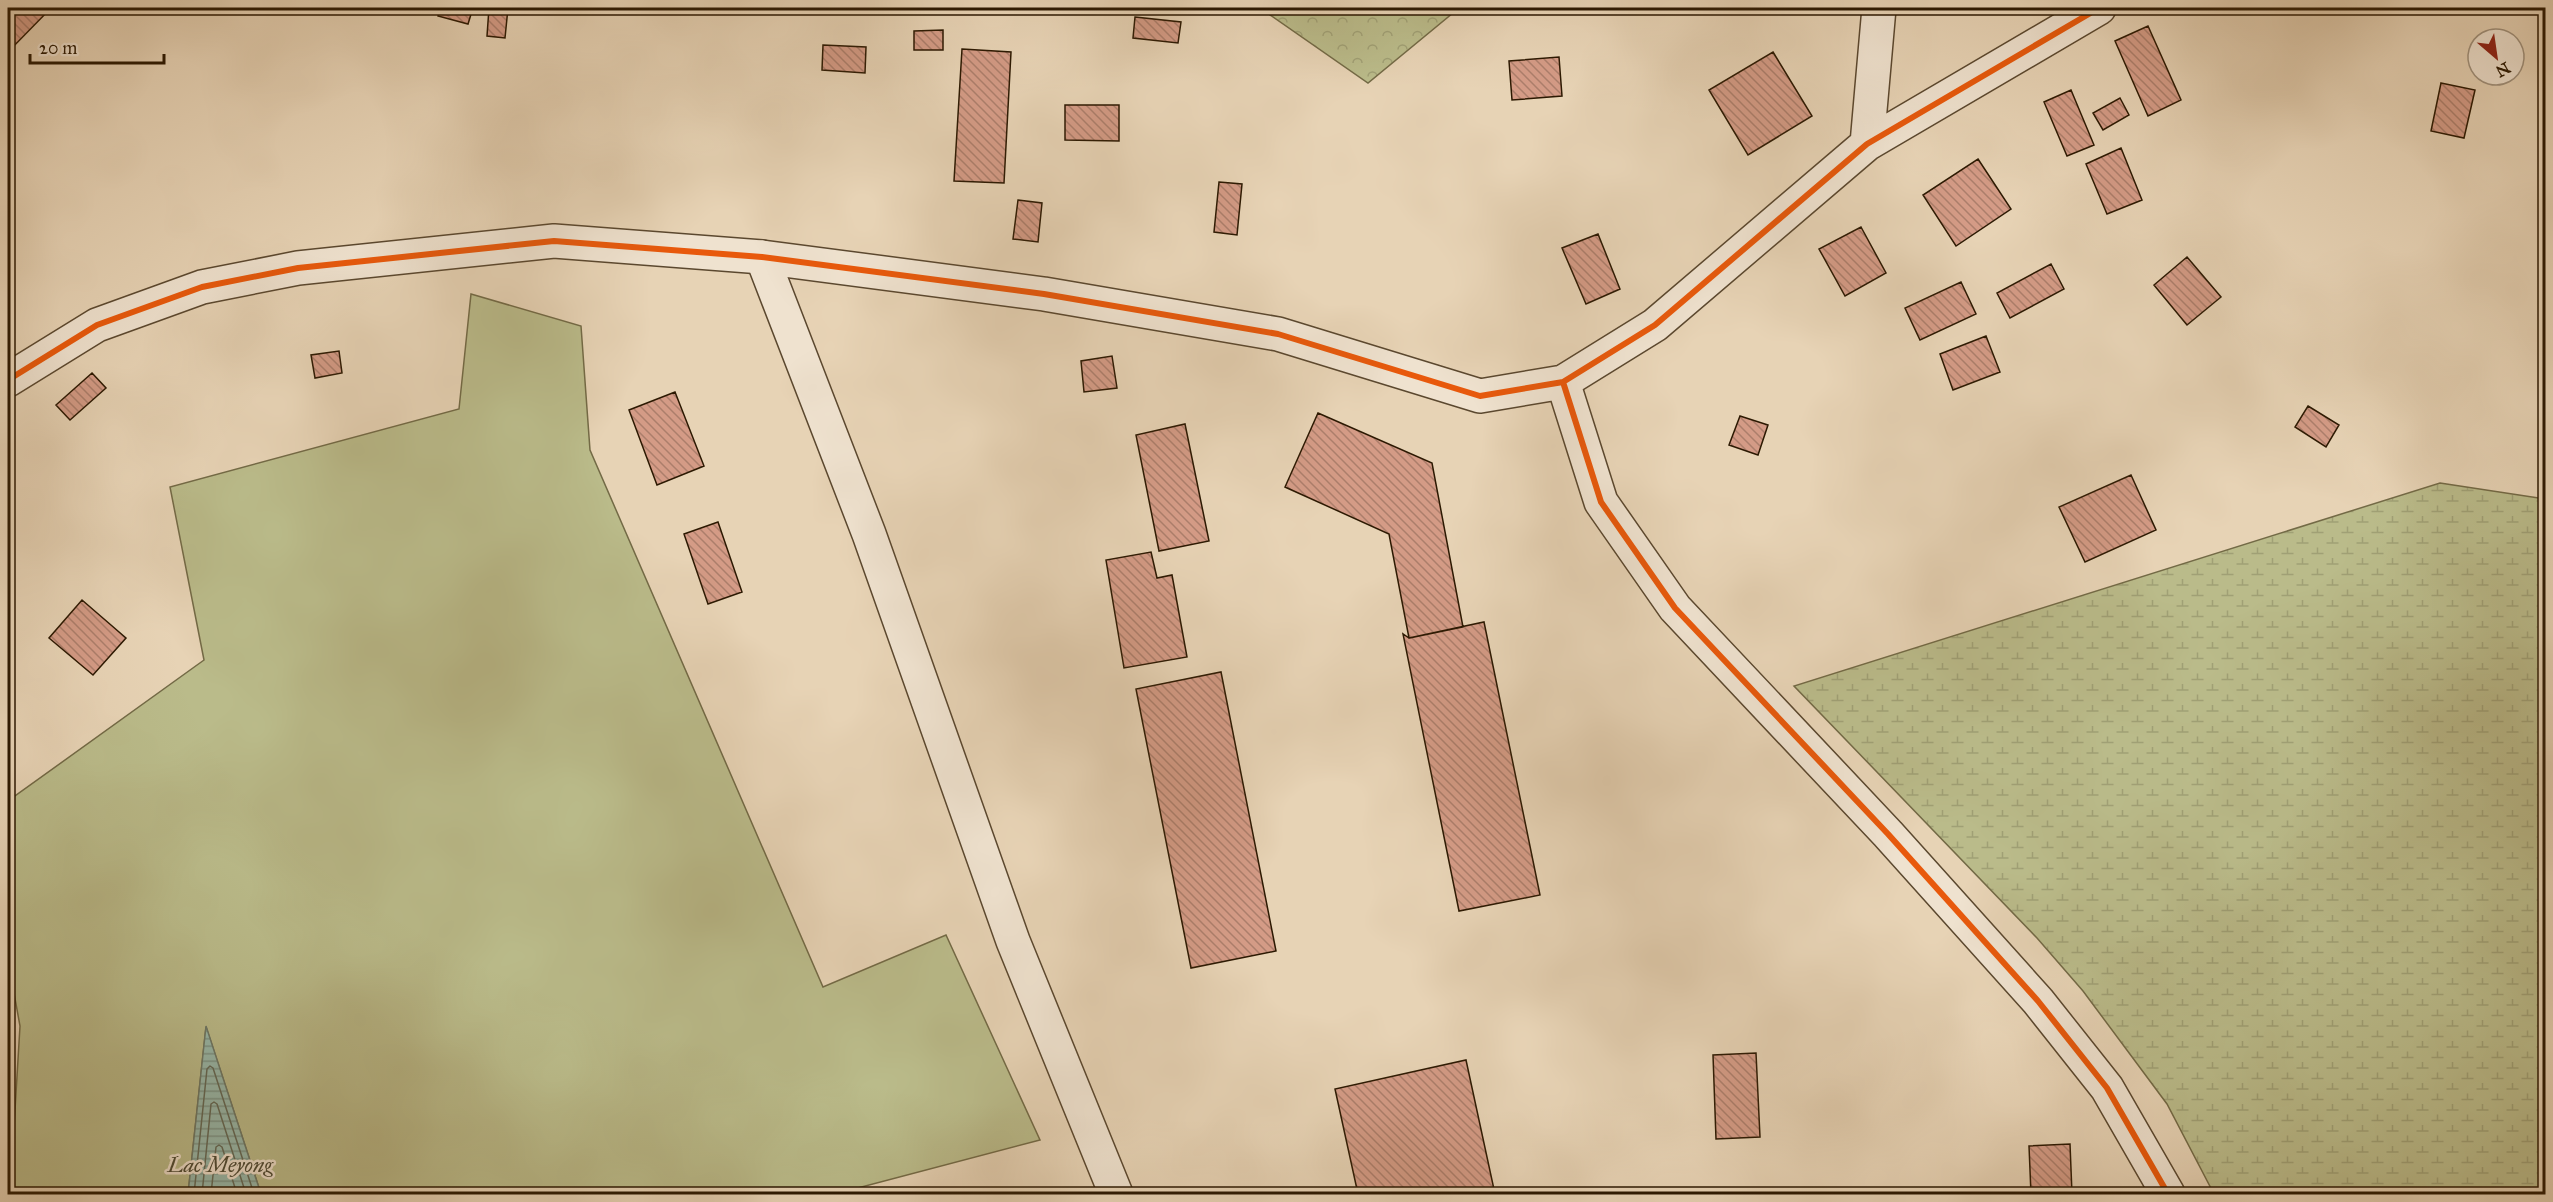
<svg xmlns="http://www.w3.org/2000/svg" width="2553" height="1202" font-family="'IM FELL Great Primer',serif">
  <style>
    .green { fill: #babb8a; stroke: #736a46; stroke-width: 1.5 }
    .forest { fill: url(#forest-crowns); stroke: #736a46; stroke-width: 1.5 }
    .wetland { fill: url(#wetland-marsh); stroke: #736a46; stroke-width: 1.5 }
    .water { fill: url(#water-rules); stroke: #6c7867; stroke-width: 1.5 }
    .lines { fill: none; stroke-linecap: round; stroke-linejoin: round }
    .shore { stroke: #626856; stroke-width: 1.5 }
    .building { fill: url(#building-back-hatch); stroke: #2c1902; stroke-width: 1.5 }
    .minor-casing { stroke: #5b482f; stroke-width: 36 }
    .tertiary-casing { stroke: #5b482f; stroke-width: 36 }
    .minor { stroke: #efe2cf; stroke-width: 33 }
    .tertiary { stroke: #efe2cf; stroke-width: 33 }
    .cycleway-casing { stroke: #efe2cf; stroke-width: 10 }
    .cycleway { stroke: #e8590c; stroke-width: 6 }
    .labels { text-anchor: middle; stroke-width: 5; stroke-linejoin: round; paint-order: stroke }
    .water-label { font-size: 22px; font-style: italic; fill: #4c4934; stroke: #efe2cf }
  </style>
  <defs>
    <pattern id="forest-crowns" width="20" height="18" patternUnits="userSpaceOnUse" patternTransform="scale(1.5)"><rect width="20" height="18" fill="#babb8a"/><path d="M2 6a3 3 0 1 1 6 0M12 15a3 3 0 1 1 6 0" fill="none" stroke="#a0a075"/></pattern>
    <pattern id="wetland-marsh" width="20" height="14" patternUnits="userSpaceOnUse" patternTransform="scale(1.5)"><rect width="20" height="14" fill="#babb8a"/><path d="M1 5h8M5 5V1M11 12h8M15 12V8" fill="none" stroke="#a0a075"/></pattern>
    <pattern id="water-rules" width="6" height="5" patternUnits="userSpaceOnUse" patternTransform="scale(1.5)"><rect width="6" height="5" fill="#97b8aa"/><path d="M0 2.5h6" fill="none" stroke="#7b9588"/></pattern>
    <pattern id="building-back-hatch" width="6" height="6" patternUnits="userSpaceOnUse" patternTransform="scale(1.5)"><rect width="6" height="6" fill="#d49b86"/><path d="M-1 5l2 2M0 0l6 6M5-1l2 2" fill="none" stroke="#ac7e6b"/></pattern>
  </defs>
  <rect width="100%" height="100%" fill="#e7d3b5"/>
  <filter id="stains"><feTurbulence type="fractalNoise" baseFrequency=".00333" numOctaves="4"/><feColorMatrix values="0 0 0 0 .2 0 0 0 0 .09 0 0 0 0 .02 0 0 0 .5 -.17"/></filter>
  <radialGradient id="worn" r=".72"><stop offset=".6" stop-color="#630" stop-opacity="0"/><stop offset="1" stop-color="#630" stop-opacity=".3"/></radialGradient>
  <path class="green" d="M471 294 581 326 590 450 823 987 946 935 1040 1140 835 1194H261L206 1027 188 1194H10L20 1026 8 960V801L204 660 170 487 459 409Z"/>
  <path class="forest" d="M1260 8H1459L1368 83Z"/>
  <path class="wetland" d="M2440 483 2545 499V1194H2214L2167 1104 2083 991 2037 938 1794 686Z"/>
  <path class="water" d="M206 1026 261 1194H188Z"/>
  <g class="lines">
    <path class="shore" d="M194 1194 207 1069 210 1066 213 1068 254 1194
      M202 1194 211 1104 214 1102 217 1104 246 1194
      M211 1194 216 1147 219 1145 222 1147 237 1194"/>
  </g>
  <path class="building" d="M8 8H51L8 52Z
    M440 8H461L472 11 468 24 438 16Z
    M489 8H508L505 38 487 36Z
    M1135 17 1181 22 1178 43 1133 38Z
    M2148 26 2181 100 2148 116 2115 41Z
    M943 30V50H914V31Z
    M823 45 866 47 865 73 822 70Z
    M962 49 1011 52 1004 183 954 181Z
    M1773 52 1812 116 1748 155 1709 90Z
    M1559 57 1562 96 1512 100 1509 61Z
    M2441 83 2475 90 2464 138 2431 131Z
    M2071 90 2094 145 2067 156 2044 102Z
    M2120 98 2129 115 2103 130 2093 113Z
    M1065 105H1119V141L1065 140Z
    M2121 148 2142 200 2107 214 2086 164Z
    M1978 159 2011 209 1956 246 1923 195Z
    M1219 182 1242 184 1237 235 1214 232Z
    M1018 200 1042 203 1038 242 1013 239Z
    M1861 227 1886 273 1845 296 1819 249Z
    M1598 234 1620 289 1586 304 1562 248Z
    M2187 257 2221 297 2187 325 2154 285Z
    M2051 264 2064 289 2010 318 1997 293Z
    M1961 282 1976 314 1920 340 1905 308Z
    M1986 336 2000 372 1953 390 1940 354Z
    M339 351 342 373 315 378 311 355Z
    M1112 356 1117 388 1084 392 1081 361Z
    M92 373 106 388 70 420 56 405Z
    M675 392 704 466 657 485 629 410Z
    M2308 406 2339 425 2326 447 2295 427Z
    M1318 413 1432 463 1463 627 1409 638 1389 534 1285 487Z
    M1740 416 1768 425 1758 455 1729 445Z
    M1185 424 1209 541 1159 551 1136 435Z
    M2131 475 2156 530 2085 562 2059 507Z
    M718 522 742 592 708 604 684 534Z
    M1151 552 1157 578 1172 575 1187 657 1124 668 1106 560Z
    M82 600 126 638 93 675 49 638Z
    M1484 622 1540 895 1459 911 1403 634 1409 638Z
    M1221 672 1276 951 1191 968 1136 689Z
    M1756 1053 1760 1137 1716 1139 1713 1055Z
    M1466 1060 1495 1194H1358L1335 1089Z
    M2070 1144 2072 1194H2031L2029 1146Z"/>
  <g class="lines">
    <g class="minor-casing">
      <path id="minor" d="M762 257 869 534 1013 941 1116 1194
        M1563 382 1601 502 1675 608 1888 834 2038 1001 2107 1088 2168 1194"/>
    </g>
    <g class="tertiary-casing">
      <path id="tertiary" d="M1867 144 1879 8
        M8 380 97 325 202 287 298 268 554 241 762 257 1044 294 1278 334 1480 396 1563 382 1655 325 1867 144 2099 8"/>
    </g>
    <use href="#minor" class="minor"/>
    <use href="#tertiary" class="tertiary"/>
    <g class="cycleway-casing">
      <path id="cycleway" d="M8 380 97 325 202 287 298 268 554 241 762 257 1044 294 1278 334 1480 396 1563 382 1655 325 1867 144 2099 8
        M1563 382 1601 502 1675 608 1888 834 2038 1001 2107 1088 2168 1194"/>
    </g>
    <use href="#cycleway" class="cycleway"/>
  </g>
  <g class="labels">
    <g class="water-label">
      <text x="220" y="1172">Lac Meyong</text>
    </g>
  </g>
  <rect width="2553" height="1202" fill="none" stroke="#e7d3b5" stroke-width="30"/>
  <rect x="9" y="9" width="2535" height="1184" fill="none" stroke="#2c1902" stroke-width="3"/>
  <rect x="15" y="15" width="2523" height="1172" fill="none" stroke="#2c1902" stroke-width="1.5"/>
  <g transform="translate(2496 57) rotate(151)"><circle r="28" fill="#efe2cf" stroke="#a1927d" stroke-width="1.5"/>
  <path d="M0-4.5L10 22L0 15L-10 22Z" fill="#8f2418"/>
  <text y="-9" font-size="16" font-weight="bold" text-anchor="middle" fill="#2c1902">N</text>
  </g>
  <path d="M30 54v9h134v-9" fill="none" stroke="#2c1902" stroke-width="3"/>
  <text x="39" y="54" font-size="18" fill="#2c1902" stroke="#efe2cf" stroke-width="4.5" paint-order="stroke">20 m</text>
  <rect width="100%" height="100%" filter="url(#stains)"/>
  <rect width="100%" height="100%" fill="url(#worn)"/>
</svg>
